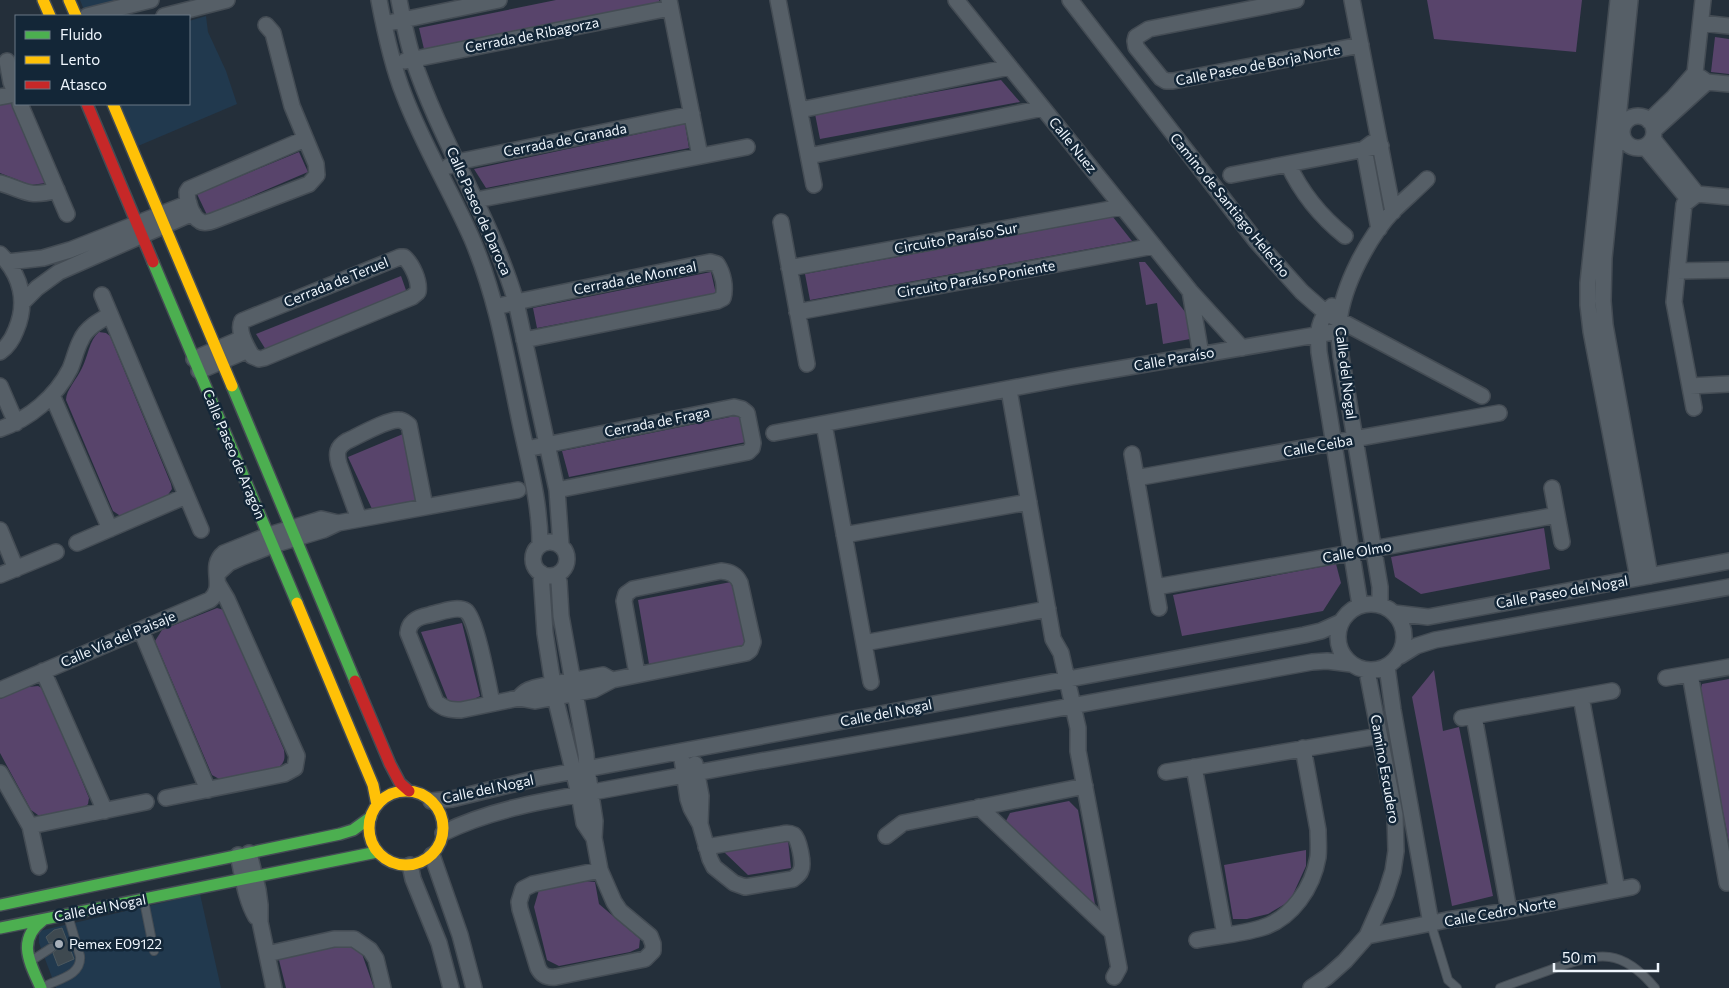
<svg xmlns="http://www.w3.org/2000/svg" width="1729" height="988" font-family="Commissioner,sans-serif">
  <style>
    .built { fill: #21394e }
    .green { fill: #58446b }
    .building { fill: #3e4950; stroke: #4c585e }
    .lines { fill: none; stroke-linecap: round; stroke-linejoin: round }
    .lane-casing { stroke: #444c54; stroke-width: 10 }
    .street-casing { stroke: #444c54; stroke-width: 18 }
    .fast-casing { stroke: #444c54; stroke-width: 14 }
    .slow-casing { stroke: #444c54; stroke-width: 14 }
    .jam-casing { stroke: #444c54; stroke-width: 14 }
    .lane { stroke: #565f67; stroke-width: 8 }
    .street { stroke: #565f67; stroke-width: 15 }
    .fast { stroke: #4caf50; stroke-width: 11 }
    .slow { stroke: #ffc107; stroke-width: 11 }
    .jam { stroke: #c62828; stroke-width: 11 }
    .poi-dot { fill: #a8b0b9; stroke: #132637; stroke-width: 2 }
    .labels { text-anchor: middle; stroke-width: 5; stroke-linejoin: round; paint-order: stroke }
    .street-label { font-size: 14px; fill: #eff6fd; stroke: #132637 }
    .poi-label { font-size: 14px; fill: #eff6fd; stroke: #132637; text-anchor: start }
  </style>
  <rect width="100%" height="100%" fill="#242f3a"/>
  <path class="built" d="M80 0H129L84 10Z
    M206 16 208 32 226 71 237 104 138 146 120 104H189V21Z
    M200 894 221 988H56L39 943V931Z"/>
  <path class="green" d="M556 0H659L660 2 424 49 419 28Z
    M1427 0H1582L1576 52 1434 39Z
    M1715 37 1729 39V74L1711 72Z
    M1001 80 1020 102 820 139 815 114Z
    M11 99 46 183 31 185 0 173V101Z
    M685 124 689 148 486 188 474 169Z
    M299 152 308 172 207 215 197 194Z
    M1113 217 1132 241 810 300 805 274Z
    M1139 262H1145L1186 313 1190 339 1163 344 1157 303 1146 305Z
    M711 272 716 294 537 328 533 308Z
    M401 276 407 293 266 350 256 334Z
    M99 332 106 333 110 336 171 484 172 489 167 496 125 515H119L113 511 66 400C66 390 77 379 82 368 88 357 89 340 99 332Z
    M740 415 746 442 569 477 562 451Z
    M403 434 417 502 372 509 348 457Z
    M1544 528 1550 569 1421 594 1395 577 1391 557Z
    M1336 564 1341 583 1323 611 1182 636 1173 595Z
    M731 582 747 646 649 664 638 600Z
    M217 608 224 610 284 750C285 758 285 762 279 767L221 780 212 775 155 641 162 630Z
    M462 623 480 696 466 703H449L421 632Z
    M1434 670 1443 731 1459 727 1493 896 1452 906 1412 697Z
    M1729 679V843L1700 692 1702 684Z
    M38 686 44 689 89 798 88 804 85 807 45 816 38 815 31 810 0 753V699L28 687Z
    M1069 801 1078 810 1096 910 1006 821 1010 813Z
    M788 840 791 868 748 875 724 852Z
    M1306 850V866L1290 901 1268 914 1247 919H1233L1224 865Z
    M585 881 595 882 599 904 640 939 639 948 630 952 559 966 547 960 534 907 539 890Z
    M340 942 361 951 374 988H286L278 956Z"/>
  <path class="building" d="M62 928 74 959 58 966 53 953 56 950V945L53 943H49L46 937 54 930Z"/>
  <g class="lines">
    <g class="lane-casing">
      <path id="lane" d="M144 901 154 951
        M1431 924 1448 980 1457 988
        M34 959 51 948
        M45 986C59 979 82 975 80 956L68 916
        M1500 988C1518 981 1537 975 1555 968 1600 952 1622 948 1655 988"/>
    </g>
    <g class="street-casing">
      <path id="street" d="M379 0C385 32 392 65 404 95 423 145 451 191 472 239 497 298 507 360 520 422 529 464 540 502 540 545
        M399 0C403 20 407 40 413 59 441 143 491 217 516 302L557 490 561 546
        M669 0 700 156
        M778 0 814 185
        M956 0 1190 291 1242 348
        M1070 0 1256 241 1302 292 1326 313 1482 396
        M1296 0 1149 29 1136 37 1135 41 1136 47 1161 78 1166 81H1173L1361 45
        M1352 0 1393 212
        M1618 0 1588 283V305L1591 331 1638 578
        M1630 0 1604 258 1603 301 1605 325 1650 576
        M87 16 151 0
        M164 16 227 0
        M393 22 499 0
        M1701 23 1729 26
        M266 25 273 33 292 106 316 164 317 175 309 184 215 220C210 222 204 224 200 221 192 217 187 201 187 192L189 189 305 139
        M7 61 11 82 16 95
        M405 61 670 8
        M1700 77 1707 82 1729 84
        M0 97 16 94
        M20 104 67 214
        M800 110 1010 67
        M1622 132a16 16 0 1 1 32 0a16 16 0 1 1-32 0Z
        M1649 121 1674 97 1695 73 1703 0
        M1654 130 1707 82
        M1653 139 1697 194
        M1372 143 1364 149 1379 229
        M1645 147 1689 200
        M809 156 1043 108
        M1288 164C1301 192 1320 216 1345 236
        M449 166 457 162 692 114
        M1231 175 1381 146
        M0 183C27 191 28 198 57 190
        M476 200 747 147
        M781 222 807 364
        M0 254C21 275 28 302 16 330 13 338 7 347 0 352
        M400 257H404C412 264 420 281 418 292L412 297 264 358 259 359 252 356C246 346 237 331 242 321Z
        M8 262 43 258 70 250 189 203
        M789 268 1122 207
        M1677 271 1729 270
        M1190 291 1201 355
        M102 295 201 530
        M23 302 37 288 59 272 193 213
        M1332 306C1317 321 1318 332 1319 352L1360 605
        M495 307 516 302 710 262 717 264C723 273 726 287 723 298L717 301 524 340
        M797 312 1154 246
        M194 359 243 338
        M199 371 248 350
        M0 386 16 423
        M1690 386 1729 384
        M1009 390 1053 639 1061 653 1078 728V751L1119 968 1114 977
        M52 395 110 529
        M1694 408 1674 302 1684 204 1697 194 1729 197
        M824 424 871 682
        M0 429C29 419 56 397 70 369 74 360 76 349 81 340 86 328 99 321 110 315
        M774 433 1071 377 1339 331
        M526 449 734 407 742 409 747 413 753 443 752 448 748 452 557 490
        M1132 454 1159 608
        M1136 478 1499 413
        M1552 488 1562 542
        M359 519 339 464C336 453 337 447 347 441 358 436 388 419 399 420 403 420 406 423 409 425L425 507
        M0 530 16 569
        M844 535 1029 502
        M533 559a17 17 0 1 1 34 0a17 17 0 1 1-34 0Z
        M77 543 186 496
        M541 573 545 633 555 697 579 794 584 823 594 838
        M217 574 229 563 240 558 273 545 323 530 338 523 518 490
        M0 575 56 552
        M557 575 559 582 561 616 586 754 587 769 595 821 594 838 600 870 614 902 620 911 650 936 653 944V951L645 959 635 961 556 977C547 978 542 976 538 968L520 909 519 902 523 889 533 884 600 870
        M1156 587 1373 549 1557 515
        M1338 637a33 33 0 1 1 66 0a33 33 0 1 1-66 0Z
        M1380 605V587L1341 356C1340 345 1338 333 1339 322 1343 285 1368 238 1393 211 1404 200 1416 190 1427 179
        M1394 613 1428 617 1729 561
        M141 630 208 790
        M864 643 1048 609
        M1400 656 1416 646 1435 640 1729 587
        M1387 667 1393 710 1431 924
        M43 671 105 811
        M1690 674 1727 883
        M1666 678 1729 667
        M0 690 210 600C227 586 207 567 224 553L269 535 315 521 321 519 338 523
        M1581 697 1617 890
        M519 698C525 690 532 688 542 686L603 675 612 680
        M492 703C489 688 476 617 466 611 457 605 439 613 429 615 418 617 409 621 408 633L436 702C444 709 450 710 461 710L519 698 535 701 593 690 612 680 746 653 750 650 753 642 740 583C736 574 730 572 721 571L633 589 626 594 624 601 637 674
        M1474 716 1509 911
        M1462 718 1612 691
        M681 752 688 799 691 808 700 824 710 859 714 867 734 883 745 887 793 879C797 876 800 874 801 870 804 864 799 839 794 835 790 833 786 833 782 834L706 847
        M695 764 701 796 700 824
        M1194 767 1225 935
        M1166 772 1379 736
        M0 773 30 826 39 867
        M166 798 284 774 295 768 297 756 227 599 218 584
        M431 801 452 799 538 778 1304 635 1321 631 1341 622
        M979 807 1112 932
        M30 826 146 802
        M443 833C489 810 543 801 593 792 647 782 701 772 755 762 941 730 1126 697 1312 662L1327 661 1351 664
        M886 836 903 823 1085 786
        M249 853 258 890 260 905V922L274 988
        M238 855C243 876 245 898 256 917
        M432 855 460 935 474 988
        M410 865 413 879 439 943 451 988
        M1367 936 1447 920 1509 911 1632 887
        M1197 940C1218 936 1241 934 1261 928 1292 919 1313 887 1318 857 1319 848 1318 839 1318 830L1303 748
        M267 954 334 939H354L370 950 376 959 383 988
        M1311 988 1327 977 1345 961 1367 936 1386 893 1393 871 1396 851 1395 815 1367 671"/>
    </g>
    <g class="fast-casing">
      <path id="fast" d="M153 262 297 603
        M232 386 355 681
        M0 905 340 834 353 830 371 817
        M0 928 377 852
        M41 988C30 963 16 940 43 920"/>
    </g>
    <g class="slow-casing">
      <path id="slow" d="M43 0 50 16
        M69 0 76 16
        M113 104 232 386
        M297 603 373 785 377 805
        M369 828a37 37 0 1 1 74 0a37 37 0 1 1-74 0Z"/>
    </g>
    <g class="jam-casing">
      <path id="jam" d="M87 104 153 262
        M355 681 390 764 400 783 409 791"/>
    </g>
    <use href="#lane" class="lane"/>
    <use href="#street" class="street"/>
    <use href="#fast" class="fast"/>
    <use href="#slow" class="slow"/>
    <use href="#jam" class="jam"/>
  </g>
  <circle class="poi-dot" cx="59" cy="944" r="5"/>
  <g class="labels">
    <g class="street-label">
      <text transform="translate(532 35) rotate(-11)" y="5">Cerrada de Ribagorza</text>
      <text transform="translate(1258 65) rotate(-11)" y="5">Calle Paseo de Borja Norte</text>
      <text transform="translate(565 140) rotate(-11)" y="5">Cerrada de Granada</text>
      <text transform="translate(1073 145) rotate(51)" y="5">Calle Nuez</text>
      <text transform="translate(1230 205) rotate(51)" y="5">Camino de Santiago Helecho</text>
      <text transform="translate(479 211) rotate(66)" y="5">Calle Paseo de Daroca</text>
      <text transform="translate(956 238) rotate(-10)" y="5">Circuito Paraíso Sur</text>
      <text transform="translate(635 278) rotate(-11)" y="5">Cerrada de Monreal</text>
      <text transform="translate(976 279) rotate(-10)" y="5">Circuito Paraíso Poniente</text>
      <text transform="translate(336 282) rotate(-22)" y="5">Cerrada de Teruel</text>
      <text transform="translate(1174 359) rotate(-10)" y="5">Calle Paraíso</text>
      <text transform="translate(1346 373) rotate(83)" y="5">Calle del Nogal</text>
      <text transform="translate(657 422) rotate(-11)" y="5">Cerrada de Fraga</text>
      <text transform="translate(1318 446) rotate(-10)" y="5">Calle Ceiba</text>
      <text transform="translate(234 454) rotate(67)" y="5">Calle Paseo de Aragón</text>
      <text transform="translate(1357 552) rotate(-10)" y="5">Calle Olmo</text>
      <text transform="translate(1562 592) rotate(-10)" y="5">Calle Paseo del Nogal</text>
      <text transform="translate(118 639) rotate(-23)" y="5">Calle Vía del Paisaje</text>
      <text transform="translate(886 713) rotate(-11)" y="5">Calle del Nogal</text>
      <text transform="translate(1385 769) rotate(80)" y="5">Camino Escudero</text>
      <text transform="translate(488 789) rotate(-12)" y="5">Calle del Nogal</text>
      <text transform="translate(100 908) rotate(-11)" y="5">Calle del Nogal</text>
      <text transform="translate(1500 912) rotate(-10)" y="5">Calle Cedro Norte</text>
    </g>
    <g class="poi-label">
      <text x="69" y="949">Pemex E09122</text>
    </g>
  </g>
  <rect x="15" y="15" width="175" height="90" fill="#132637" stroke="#6b7986"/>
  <rect x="25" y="31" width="25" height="8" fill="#4caf50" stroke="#6b7986"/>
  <text x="60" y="40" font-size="15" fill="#eff6fd">Fluido</text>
  <rect x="25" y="56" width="25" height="8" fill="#ffc107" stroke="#6b7986"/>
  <text x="60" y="65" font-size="15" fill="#eff6fd">Lento</text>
  <rect x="25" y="81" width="25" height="8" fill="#c62828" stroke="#6b7986"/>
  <text x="60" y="90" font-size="15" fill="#eff6fd">Atasco</text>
  <path d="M1554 963v8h104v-8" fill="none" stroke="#eff6fd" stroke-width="2.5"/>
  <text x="1562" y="963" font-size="15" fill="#eff6fd" stroke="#132637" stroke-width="4" paint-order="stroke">50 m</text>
</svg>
